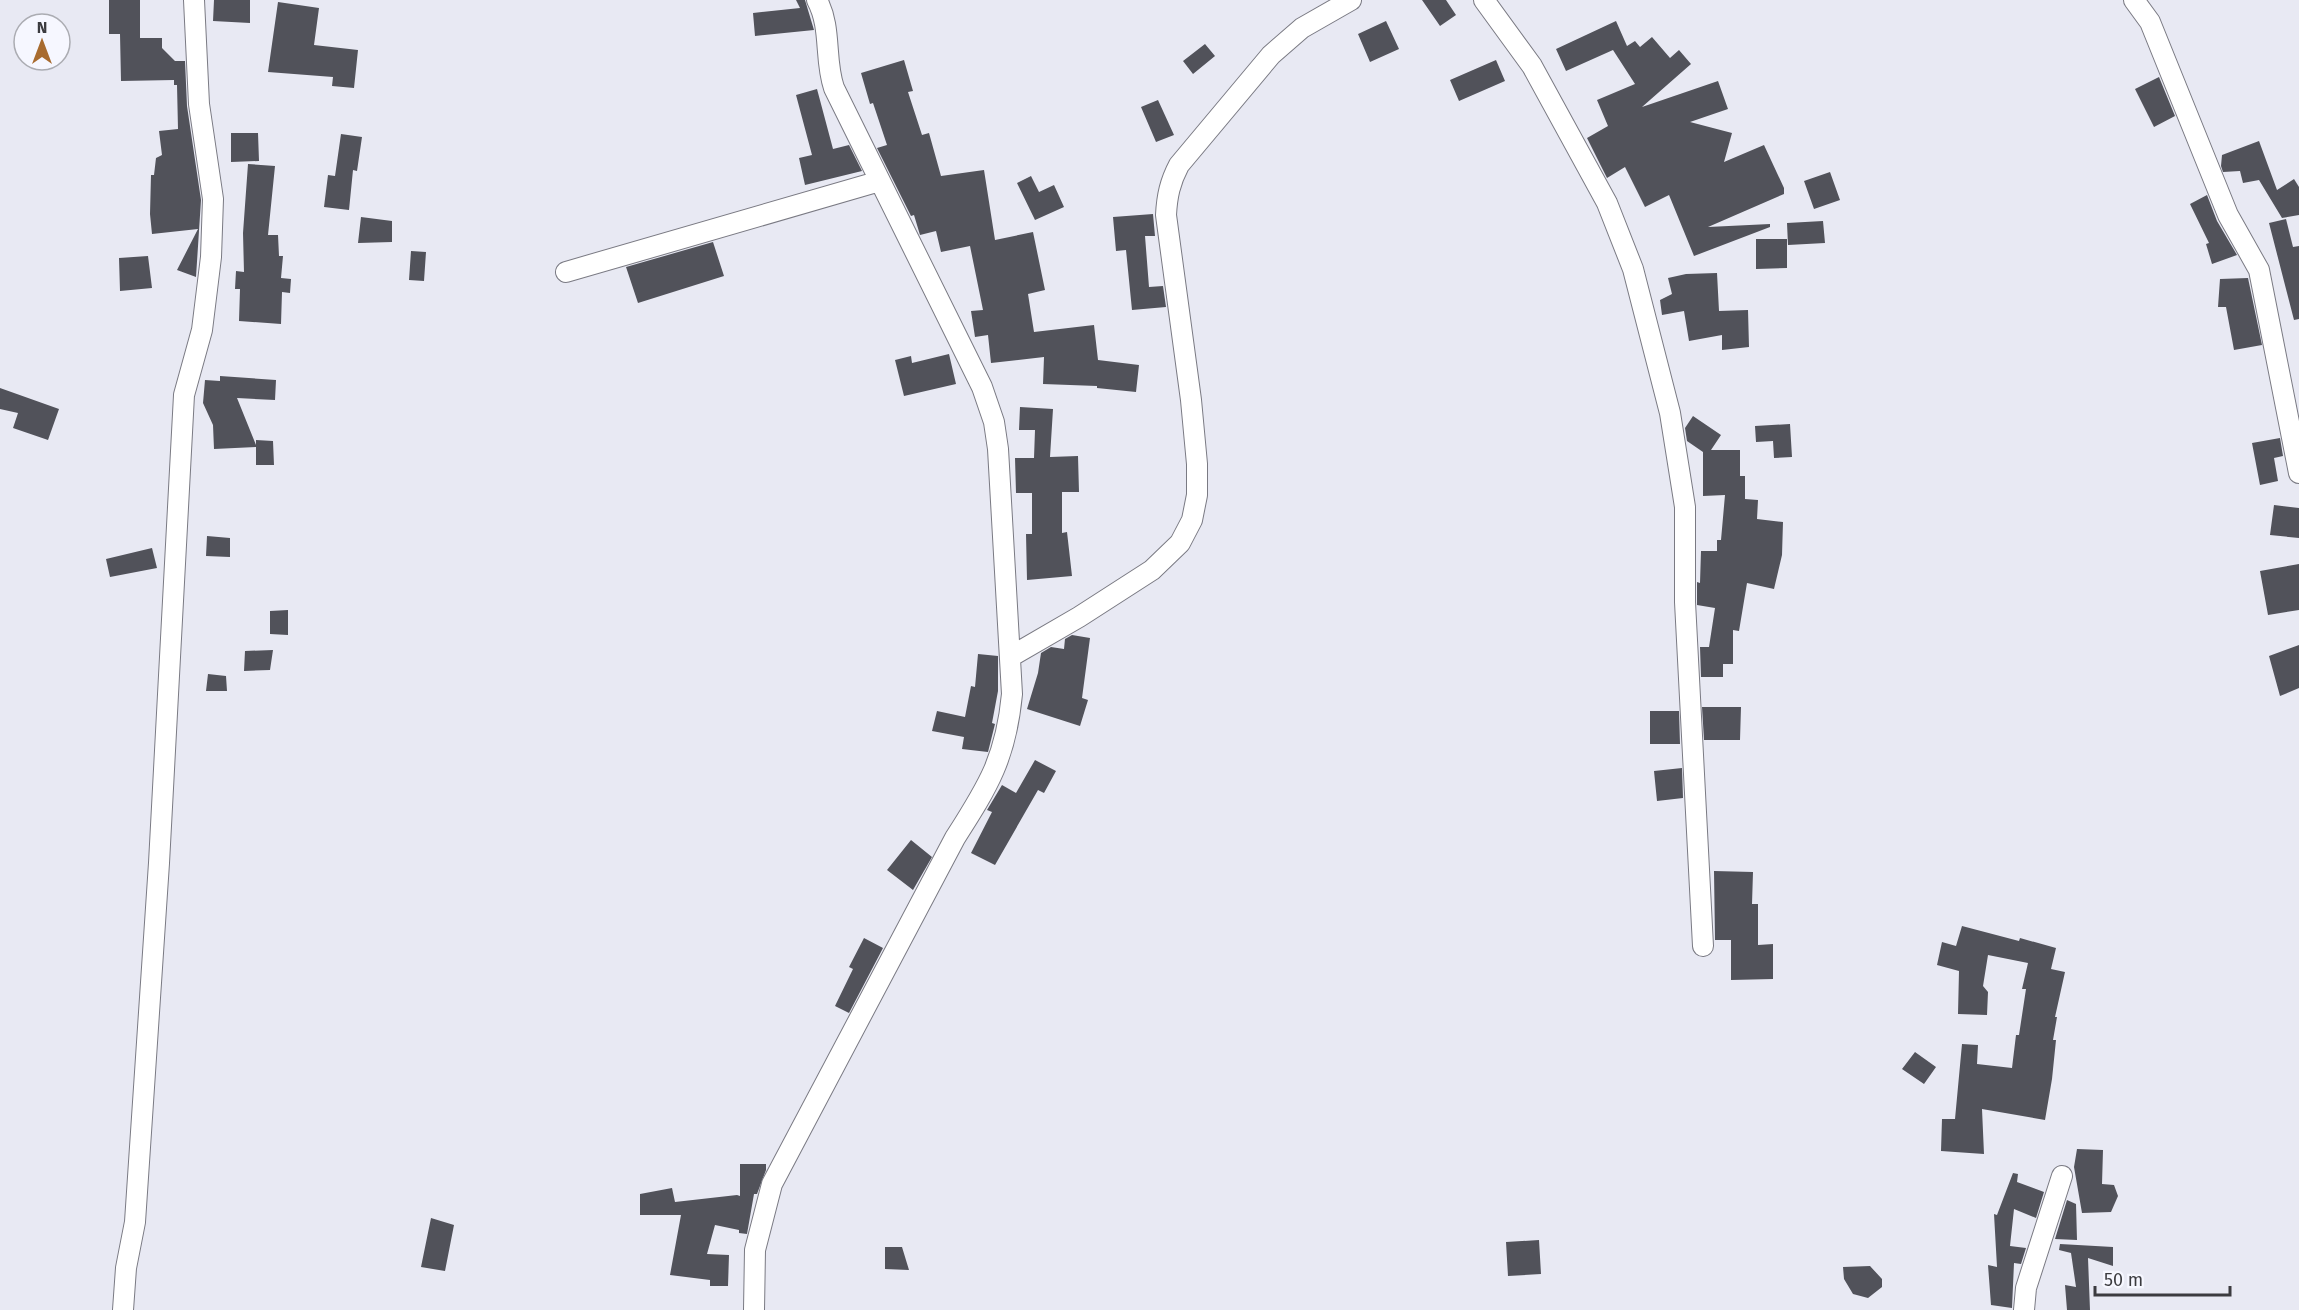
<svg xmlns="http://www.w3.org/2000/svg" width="2299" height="1310" font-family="'Fira Sans',sans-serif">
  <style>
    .building { fill: #51525a }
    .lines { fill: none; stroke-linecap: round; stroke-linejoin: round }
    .street-casing { stroke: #7a7a83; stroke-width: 22 }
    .street { stroke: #fff; stroke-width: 20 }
  </style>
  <rect width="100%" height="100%" fill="#e8e9f3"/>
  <path class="building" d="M109 0H140V38H162V48L175 61H185L187 106 201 200 196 277 177 270 198 229 152 234 150 214 151 175H154L156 158 162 155 159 131 178 129 177 85H174V80L121 81 120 34H109Z
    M214 0H250V23L213 21Z
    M796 0H805L814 30 755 36 753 13 800 8Z
    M1422 0H1446L1456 15 1440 26Z
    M278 2 319 8 314 45 358 50 354 88 332 86 333 77 268 72Z
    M1386 21 1399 49 1370 62 1358 34Z
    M1616 21 1627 46 1635 41 1640 47 1652 37 1670 58 1679 50 1691 64 1642 107 1718 81 1728 109 1690 122 1732 133 1724 162 1764 145 1784 188V194L1708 227 1770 224V227L1694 256 1669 195 1645 207 1625 167 1607 178 1587 138 1608 126 1597 100 1635 84 1613 50 1566 71 1556 49Z
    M1205 44 1215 56 1193 74 1183 61Z
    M904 60 913 91 908 92 922 135 929 133 941 176 984 170 995 240 1033 232 1045 290 1028 294 1034 332 1094 325 1098 360 1139 365 1136 392 1097 388V386L1043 384 1044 357 991 363 988 335 975 337 971 311 983 310 970 246 941 252 936 231 920 235 914 215 911 216 877 148 887 145 873 103 870 104 861 73Z
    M1496 60 1505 81 1459 101 1450 80Z
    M2159 77 2175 116 2154 127 2135 89Z
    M817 89 833 149 849 145 862 171 805 185 799 158 812 155 796 95Z
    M1158 100 1174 135 1156 142 1141 107Z
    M231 133H258L259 161 231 162Z
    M341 134 362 137 357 171 353 170 349 210 324 207 328 175 335 176Z
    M2259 141 2277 190 2294 179 2299 187V215L2282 218 2259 180 2243 183 2240 171 2223 172 2221 166 2222 155Z
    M248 164 275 166 268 235H278L279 256H283L281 278 291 279 290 293 282 292 281 324 239 321 240 289H235L236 271 244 272 243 233Z
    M1830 172 1840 200 1814 209 1804 181Z
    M1031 176 1039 192 1054 185 1064 207 1035 220 1017 183Z
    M2207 195 2217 221 2237 255 2212 264 2206 244 2209 243 2190 204Z
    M1153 214 1155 236H1145L1149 287 1163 286 1166 307 1132 310 1126 250 1116 251 1113 217Z
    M361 217 392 221V242L358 243Z
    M2286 219 2293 247 2299 246V319L2294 320 2269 223Z
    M1823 221 1825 243 1788 245 1787 223Z
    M1756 239H1787V268L1756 269Z
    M713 242 724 276 638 303 626 267Z
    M411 251 426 252 424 281 409 280Z
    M148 256 152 288 120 291 119 258Z
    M1717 273 1719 311 1748 310 1749 347 1722 350V335L1689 341 1684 311 1662 315 1660 300 1672 294 1668 278 1686 274Z
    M2248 278 2262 345 2234 350 2226 307H2218L2220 279Z
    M949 354 956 384 904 396 895 360 911 356 912 363Z
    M220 376 276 380 275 400 237 398 256 445V440L273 441 274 465H256V447L214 449 213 425 203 403 205 380 220 381Z
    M0 388 59 409 48 440 13 428 18 413 0 409Z
    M1020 407 1053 409 1050 457 1078 456 1079 492H1062V533L1067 532 1072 576 1027 580 1026 534H1032V493H1016L1015 458H1034L1035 430H1019Z
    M1693 416 1721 435 1711 450H1740V476H1745V499L1758 500 1757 519 1783 522 1782 555 1774 589 1747 583 1739 631 1733 630V664H1723V677H1701L1700 647H1709L1715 608 1697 605V582L1700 583 1701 551H1717V540H1721L1725 495 1703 496V452L1687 441 1685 428Z
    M1790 424 1792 457 1774 458 1773 441 1756 442 1755 426Z
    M2280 438 2283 456 2274 458 2278 481 2260 485 2252 443Z
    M2274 505 2299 508V538L2270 535Z
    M207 536 230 538V557L206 556Z
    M152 548 157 568 110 577 106 559Z
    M2299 564V610L2268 615 2260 571Z
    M288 610V635L270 634V611Z
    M1072 635 1090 638 1082 698 1088 700 1080 726 1027 709 1038 673 1041 653 1051 647 1064 649 1065 639Z
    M2299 645V688L2280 696 2269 656Z
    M273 650 270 670 244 671 245 651Z
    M978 654 998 656V691L992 723 995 724 988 752 962 749 964 737 932 731 937 711 965 717 971 686 975 687Z
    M208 674 226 676 227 691H206Z
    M1702 707H1741L1740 740H1704Z
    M1650 711H1679L1680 744H1650Z
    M1035 760 1056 771 1044 793 1038 790 995 865 971 853 992 812 987 810 1002 785 1016 793Z
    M1682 768 1683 798 1657 801 1654 771Z
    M911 840 932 857 913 890 887 870Z
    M1714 871 1753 872 1752 904H1758V945L1773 944V979L1731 980V940H1715Z
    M1962 926 2019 941 2020 938 2056 948 2051 969 2065 972 2055 1017H2057L2053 1040H2056L2052 1079 2045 1120 1982 1109 1984 1154 1941 1151 1942 1119H1955L1962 1044 1978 1045 1977 1064 2012 1068 2016 1035H2019L2026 989H2022L2028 963 1988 955 1983 986 1988 992 1987 1015 1958 1014 1959 971 1937 965 1942 942 1956 946Z
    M864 938 883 948 849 1013 835 1006 853 969 849 967Z
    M1915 1052 1936 1067 1924 1084 1902 1069Z
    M2077 1149 2103 1150 2102 1184 2114 1185 2118 1196 2111 1212 2082 1213 2074 1167Z
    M740 1164H766V1170L757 1194H754L747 1234 739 1233V1230L715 1225 707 1254 729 1255 728 1286H710V1280L670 1275 681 1215H640V1194L672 1188 675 1202 737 1195 740 1196Z
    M2013 1173 2018 1174 2017 1182 2044 1192 2036 1218 2014 1209 2010 1246 2026 1248 2021 1264 2014 1263 2012 1308 1991 1305 1988 1265 1997 1267 1994 1214 1997 1215Z
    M2067 1200 2076 1204 2077 1240 2055 1239Z
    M431 1218 454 1225 445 1271 421 1267Z
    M1539 1240 1541 1274 1508 1276 1506 1242Z
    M2060 1244 2113 1247V1266L2088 1258 2090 1310H2067L2065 1285 2076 1287 2071 1253 2059 1250Z
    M885 1247H902L909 1270 885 1269Z
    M1870 1266 1882 1279V1287L1868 1298 1853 1294 1844 1279 1843 1267Z"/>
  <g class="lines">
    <g class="street-casing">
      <path id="street" d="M1484 0 1532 66 1607 203 1633 269 1670 413 1685 507V602L1703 946
        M2134 0 2150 22 2228 215 2259 270 2299 473
        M566 272 880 181
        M1010 657 1079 617 1152 570 1180 543 1192 520 1197 495V464L1191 400 1166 215C1167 196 1170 182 1179 165L1271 55 1302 28 1351 0
        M123 1310 126 1268 135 1222 159 863 184 395 202 330 211 257 213 199 199 104 194 0
        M754 1310 755 1250 772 1184 955 838C989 785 1006 757 1012 694L998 449 994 422 982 387 834 88C824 59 832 28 817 0
        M2024 1310 2026 1288 2062 1176"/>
    </g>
    <use href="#street" class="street"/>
  </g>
  <g transform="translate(42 42)"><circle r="28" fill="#f6f7ff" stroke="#abacb2" stroke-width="1.5"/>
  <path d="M0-4.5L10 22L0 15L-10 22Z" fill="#a86b2f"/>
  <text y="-9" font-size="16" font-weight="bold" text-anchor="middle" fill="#3b3b3f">N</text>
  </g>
  <path d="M2095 1286v9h135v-9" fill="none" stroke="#3b3b3f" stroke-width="3"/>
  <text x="2104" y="1286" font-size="18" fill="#3b3b3f" stroke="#f6f7ff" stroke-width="4.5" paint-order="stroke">50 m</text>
</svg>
